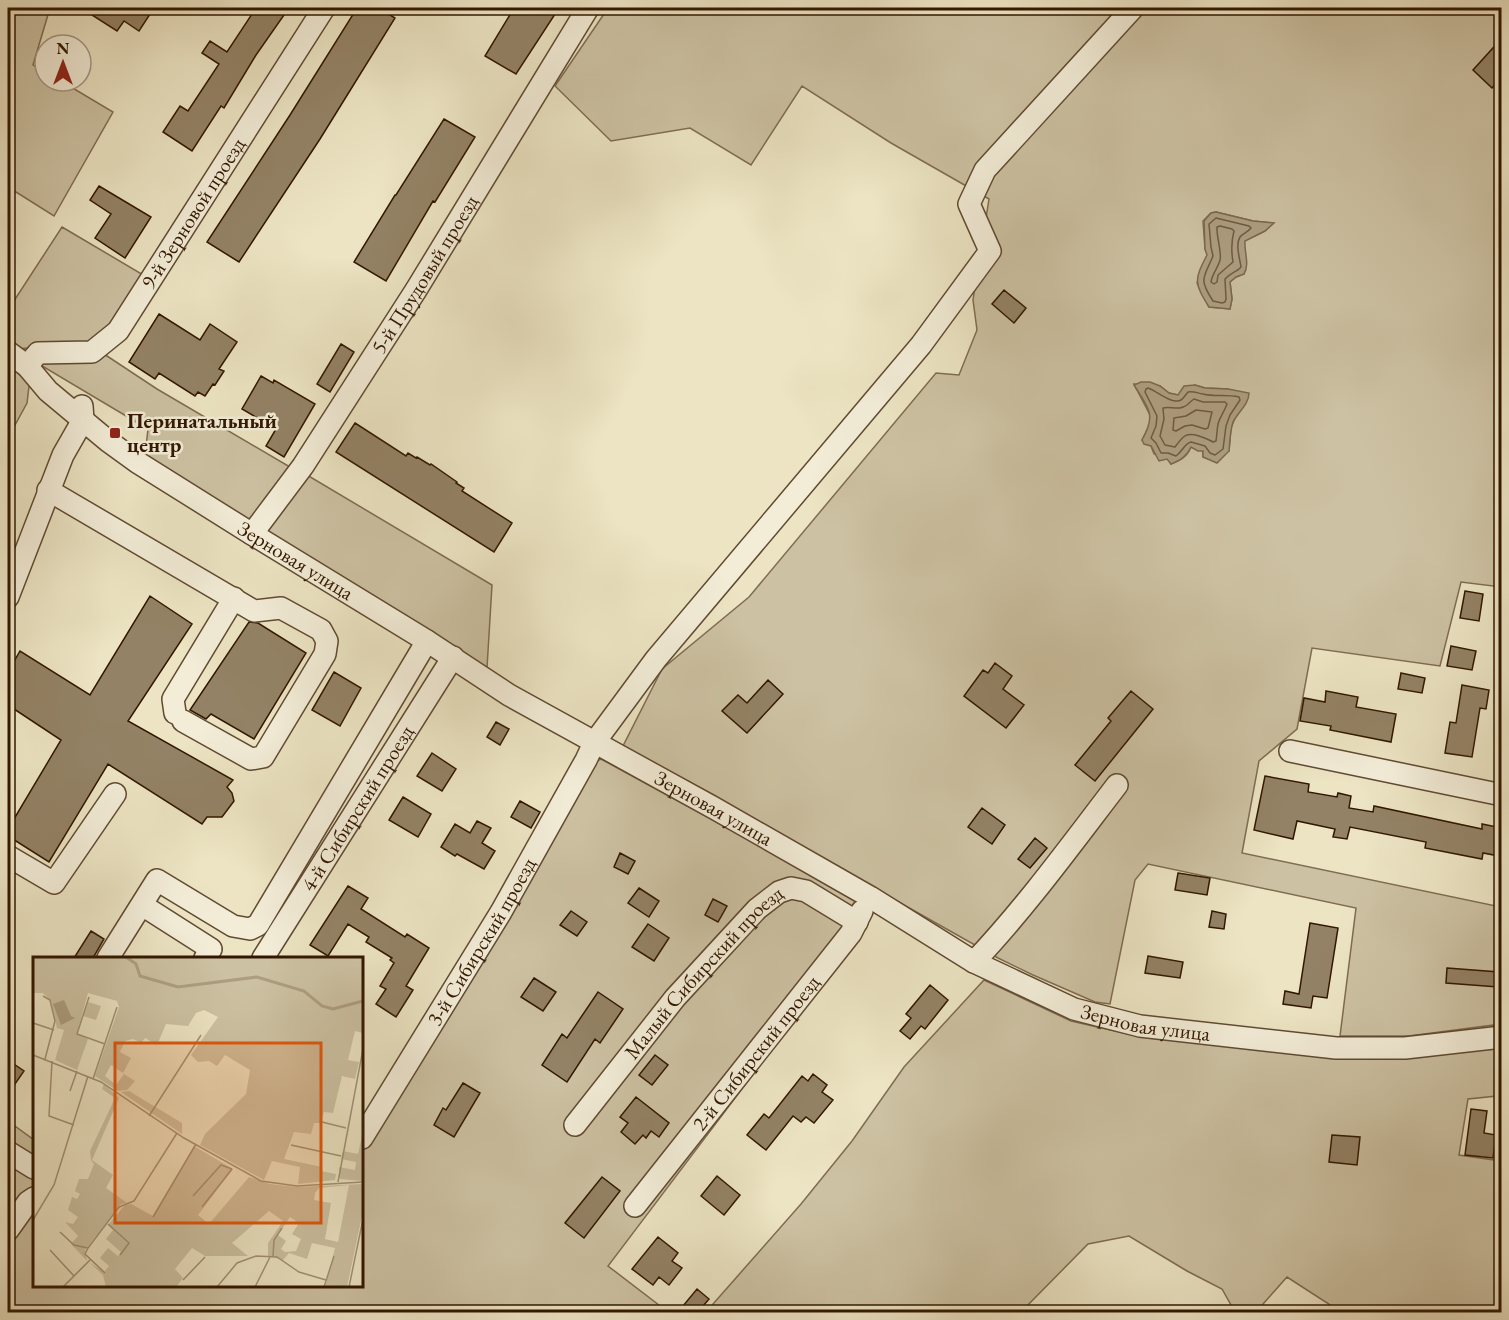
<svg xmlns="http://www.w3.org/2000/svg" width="1509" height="1320" font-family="'EB Garamond',serif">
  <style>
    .green { fill: #ccc1a2; stroke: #7f6c51; stroke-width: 1.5; fill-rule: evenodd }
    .water { fill: #ad9e81; stroke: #7c684d; stroke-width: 1.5 }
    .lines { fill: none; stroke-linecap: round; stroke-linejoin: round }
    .shore { stroke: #705a40; stroke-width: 1.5 }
    .building { fill: #938265; stroke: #321700; stroke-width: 1.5 }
    .minor-casing { stroke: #604a31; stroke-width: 24 }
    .minor { stroke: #f3edd8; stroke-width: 21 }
    .poi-dot { fill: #8f2418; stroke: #f3edd8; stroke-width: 2 }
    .labels { text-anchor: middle; stroke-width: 5; stroke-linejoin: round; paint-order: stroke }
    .street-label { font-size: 21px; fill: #321700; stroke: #f3edd8 }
    .poi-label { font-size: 21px; font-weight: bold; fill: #321700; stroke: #f3edd8; text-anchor: start }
    .inset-river { fill: none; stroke: #ad9e81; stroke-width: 3 }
    .inset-road { fill: none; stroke: #a29275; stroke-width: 1.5 }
    .view { fill: #df560b; fill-opacity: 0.15; stroke: #df560b; stroke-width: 3 }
    .inset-edge { fill: none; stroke: #321700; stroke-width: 3 }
  </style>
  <rect width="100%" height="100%" fill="#ece4c3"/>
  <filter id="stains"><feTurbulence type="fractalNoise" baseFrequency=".00333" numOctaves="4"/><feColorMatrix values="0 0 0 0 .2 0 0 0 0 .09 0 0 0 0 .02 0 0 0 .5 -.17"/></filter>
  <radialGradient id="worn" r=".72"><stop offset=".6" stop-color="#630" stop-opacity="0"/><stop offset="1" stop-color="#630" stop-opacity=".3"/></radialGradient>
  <path class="green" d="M8 8H50L33 65 45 72V81H61L113 112 54 216 8 187Z
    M608 8H1501V587L1461 582 1440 666 1312 648 1297 729 1259 761 1242 853 1501 907V1024L1409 1036H1340L1356 908 1148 864 1135 880 1110 1004 1095 1002 1033 975 998 958 872 887 714 795 623 746 662 669 749 597 936 373 959 375 977 330 973 300 989 199 891 143 802 86 751 165 690 128 611 141 555 86ZM1216 212 1253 221 1273 223 1265 231 1244 241V274L1236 277 1230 282 1232 299 1230 309 1209 307 1197 283 1208 255 1205 249 1203 221 1211 213ZM1134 384 1160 386 1169 393 1178 395 1195 385 1205 388 1228 389 1243 406 1235 418 1231 428 1229 451 1209 459 1203 457V450L1191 447C1187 457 1181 460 1171 464L1168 458 1154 454 1151 446 1142 440 1150 424 1151 417Z
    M62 227 145 276 114 329 90 344 49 342 27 348 19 349 8 341V310Z
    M104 354 157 389 295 470 307 475 492 585 487 668 145 455 148 429 42 366 39 362Z
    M8 359 30 378 27 403 8 438Z
    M601 759 855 898 866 922 857 937 608 1266 668 1312H8V1245L34 1209V1286H362V1119L593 763Z
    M984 980 1071 1021 1137 1036 1336 1058 1501 1046V1061H1498L1497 1096 1468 1099 1459 1155 1501 1161V1312H1341L1287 1277 1256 1312H1227L1231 1305 1222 1289 1187 1271 1129 1236 1088 1244 1021 1312H706L801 1204 852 1141 904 1067Z
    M8 1121 34 1140V1189L8 1215Z"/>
  <path class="water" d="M1216 212 1253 221 1274 223 1265 231 1245 241C1244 252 1250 264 1244 274L1236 277 1230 282 1232 299 1230 309 1209 307C1194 283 1194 280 1207 255L1205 249 1204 221 1211 213Z
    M1141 382H1150L1160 386 1169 393 1178 395 1184 386 1195 385 1205 388 1228 389 1249 393C1249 404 1238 412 1233 422 1230 431 1230 441 1229 451L1217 463 1203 457V451H1198L1191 447C1187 456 1181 460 1171 464L1167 459 1159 461 1151 446 1144 444 1142 440C1157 414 1148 408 1134 385Z"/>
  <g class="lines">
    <path class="shore" d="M1216 218 1249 226 1251 228C1248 232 1242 234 1240 237 1235 245 1240 259 1241 267 1237 272 1230 273 1225 279L1226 299 1225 302 1222 303 1213 301C1198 278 1204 278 1213 256L1211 247 1209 224Z
      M1220 226 1232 229 1234 231C1231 242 1231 250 1233 262L1218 275 1217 282 1214 284 1211 282C1212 274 1218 268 1220 260 1222 255 1217 237 1217 230V227Z
      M1148 388C1157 391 1172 405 1181 400 1183 399 1187 393 1188 392 1194 391 1197 393 1203 394 1215 397 1227 394 1239 397L1240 400 1230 415 1226 426 1223 449 1215 455 1210 453 1205 446 1191 442C1184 444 1182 452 1176 456L1168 453H1161L1156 443 1151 438 1156 426 1157 416 1145 392 1146 389Z
      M1194 399 1203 402H1225L1227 404C1225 410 1220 417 1218 424 1217 429 1217 435 1216 441L1213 442C1208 439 1205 438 1199 436 1186 432 1183 436 1175 447L1165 445 1160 436 1164 419 1163 408C1171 406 1179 411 1187 405 1189 403 1191 401 1194 399Z
      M1196 410 1212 412 1208 428 1205 429 1192 425 1185 426 1176 431 1173 430 1174 418 1186 416Z"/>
  </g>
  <path class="building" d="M81 8H154L139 31 124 21 117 31Z
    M256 8H272L284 15 256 55 224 108 221 106 192 151 163 132 180 106 188 111 219 64 202 53 210 41 227 52Z
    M357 8H379L395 18 320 139 239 262 207 242 290 115Z
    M514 8H559L516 74 485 56Z
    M1502 38V77L1492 88 1473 70Z
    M444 119 475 137 435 202 433 201 386 281 354 262 395 195H396Z
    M99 186 151 217 125 258 95 238 111 214 90 200Z
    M1004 290 1026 308 1014 323 992 304Z
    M159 314 200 340 210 324 237 342 219 369 224 371 215 385 213 384 205 396 198 392 195 396 159 373 155 379 129 362Z
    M341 344 354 352 330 392 317 384Z
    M261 376 273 383 274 380 315 404 284 457 266 446 276 429 242 409Z
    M355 423 406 456 408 453 416 458 417 457 430 465 431 464 457 482 456 483 464 488 462 491 512 523 494 552 336 452Z
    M1465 591 1483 594 1479 621 1460 618Z
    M150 596 192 624 128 721 233 780 227 787 232 793 234 801 222 817H207L202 824 108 764 49 862 8 836V829L61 740 8 705V672L20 651 90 695Z
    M249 622 258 623 306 653 254 739 211 714 206 719 190 710Z
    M1451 646 1476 651 1472 670 1447 666Z
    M995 663 1012 676 1003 689 1024 705 1006 728 964 696 983 670 988 673Z
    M334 672 361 688 340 726 312 710Z
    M1401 673 1425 678 1422 693 1398 689Z
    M768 680 783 694 747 733 722 711 738 695 747 703Z
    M1462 685 1489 690 1486 709 1480 708 1472 757 1445 753 1450 722 1456 723Z
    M1131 691 1153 709 1095 781 1075 765 1111 721 1108 718Z
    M1326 691 1358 697 1356 707 1396 714 1391 742 1330 730 1331 726 1300 721 1304 698 1325 702Z
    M496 722 509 729 500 745 487 737Z
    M432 753 456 769 442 791 417 776Z
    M1265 776 1309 784 1308 792 1337 797 1338 793 1351 796 1349 808 1373 812 1374 806 1482 829V824L1502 828V838L1499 856 1483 853 1482 859 1425 848 1426 842 1350 827 1347 839 1333 837 1335 829 1297 821 1293 839 1254 830Z
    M403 797 431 814 418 837 389 820Z
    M520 801 540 812 531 828 511 817Z
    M982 808 1005 825 992 844 968 827Z
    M477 821 491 828 482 843 495 851 484 869 457 854 455 856 441 847 455 824 470 833Z
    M1035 838 1047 848 1030 868 1018 859Z
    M620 853 635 861 628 874 614 867Z
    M1178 873 1210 878 1207 895 1175 890Z
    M348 886 368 898 361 909 405 937 407 934 429 948 406 986 413 990 396 1017 376 1004 386 989 380 986 394 963 390 960 392 958 366 942 369 937 348 924 328 956 310 945Z
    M639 888 659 901 649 917 628 903Z
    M713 899 727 906 718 922 705 915Z
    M571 911 587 922 577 936 560 925Z
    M1212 911 1226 914 1224 929 1209 927Z
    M1310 923 1338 928 1327 998 1313 996 1311 1008 1283 1004 1285 991 1299 994Z
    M648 924 669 938 654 961 632 947Z
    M91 931 104 939 93 958H74Z
    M1148 956 1183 962 1180 978 1145 973Z
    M1447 968 1499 972 1498 987 1446 983Z
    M534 978 556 992 543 1011 521 997Z
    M930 985 948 1000 925 1029 921 1026 910 1039 900 1031 911 1018 906 1014Z
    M598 992 623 1009 600 1043 595 1039 567 1082 542 1065 562 1034 567 1038Z
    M655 1055 668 1065 652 1085 639 1075Z
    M8 1060 24 1071 8 1094Z
    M813 1074 827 1085 822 1092 833 1100 814 1123 806 1117 801 1122 793 1116 766 1150 747 1135 764 1114 769 1118 802 1076 808 1081Z
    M463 1083 480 1093 454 1137 434 1125 443 1108 446 1110Z
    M636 1097 669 1123 659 1137 651 1131 646 1138 643 1135 635 1144 621 1132 628 1123 620 1117Z
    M1471 1109 1487 1111 1484 1133 1496 1135 1493 1158 1465 1155Z
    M1332 1135 1360 1137 1357 1165 1329 1162Z
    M717 1176 740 1195 724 1215 701 1196Z
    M602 1177 620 1191 584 1238 565 1223Z
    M658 1237 678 1253 672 1261 682 1268 669 1285 659 1277 653 1285 632 1269Z
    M697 1289 709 1299 698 1312H678Z"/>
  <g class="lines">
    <g class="minor-casing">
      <g id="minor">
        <path id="s1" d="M8 352 27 366 48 391 108 441 137 462 252 534 427 641 509 695 714 808 870 897 974 962 1074 1009 1140 1026 1336 1048H1405L1502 1037"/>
        <path id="s2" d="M27 366 38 353 92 352 118 331 324 8"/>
        <path d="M48 490 254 611 281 608 321 630 327 641 325 654 263 757 251 759 183 721"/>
        <path id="s3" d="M252 534 303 466 416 290 588 8"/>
        <path d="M8 597 63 455 83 420 82 406"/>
        <path d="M175 713 173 699 234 598"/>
        <path d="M1290 751 1502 795"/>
        <path d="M8 856 54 883 115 794"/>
        <path d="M142 905 211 949 205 958"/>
        <path d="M108 958 157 880 233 926 250 929 258 925 427 641"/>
        <path id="s4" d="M263 958 453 657"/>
        <path d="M974 962C1026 907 1071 845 1117 785"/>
        <path id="s5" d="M575 1125 675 998 757 909 779 892 791 888 806 891 857 922"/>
        <path id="s6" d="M362 1138 501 912 586 760 594 743 656 659 921 345 990 251 969 204 985 170 1133 8"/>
        <path d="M8 1152 34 1168"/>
        <path id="s7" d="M635 1206 851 933 862 911"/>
        <path d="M8 1230 28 1202 34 1198"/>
      </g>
    </g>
    <use href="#minor" class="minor"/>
  </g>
  <rect class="poi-dot" x="109" y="427" width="12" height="12" rx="3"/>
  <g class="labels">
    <g class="street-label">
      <text dy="7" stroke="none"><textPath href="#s2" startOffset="244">9-й Зерновой проезд</textPath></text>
      <text dy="7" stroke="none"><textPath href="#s3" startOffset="312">5-й Прудовый проезд</textPath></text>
      <text dy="7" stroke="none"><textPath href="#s1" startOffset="357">Зерновая улица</textPath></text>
      <text dy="7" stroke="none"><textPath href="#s4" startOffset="177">4-й Сибирский проезд</textPath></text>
      <text dy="7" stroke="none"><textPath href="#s1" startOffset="843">Зерновая улица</textPath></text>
      <text dy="7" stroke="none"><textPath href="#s6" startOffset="230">3-й Сибирский проезд</textPath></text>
      <text dy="7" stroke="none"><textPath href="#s5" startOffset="200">Малый Сибирский проезд</textPath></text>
      <text dy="7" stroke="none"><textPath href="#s1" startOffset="1329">Зерновая улица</textPath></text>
      <text dy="7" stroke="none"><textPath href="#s7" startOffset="195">2-й Сибирский проезд</textPath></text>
    </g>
    <g class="poi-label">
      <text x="127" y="428">Перинатальный<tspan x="127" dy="24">центр</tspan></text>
    </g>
  </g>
  <g transform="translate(33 957)">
    <rect width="330" height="330" fill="#ece4c3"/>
    <path d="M0 0H330V76L322 74 315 103 326 105 322 122 309 119 300 156 291 155 288 166H281L278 177 261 175 251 202 289 210 288 214 303 217 302 223 265 227 267 210 239 204 231 223 167 188 172 177 213 137 217 113 192 98 184 109 176 104 165 105 158 98 185 60 171 53 163 56 155 69 133 67 124 88 112 81 108 86 100 82 92 84 87 95 98 101 90 116 78 108 72 119 83 128 91 117 102 124 94 133 85 134 62 119 86 50 84 44 55 36 44 76 55 82 44 113 22 103 31 73 24 71 18 44 10 36H0ZM55 45 68 49 63 63 50 59ZM71 127 86 141 59 203 80 218 73 231 94 246 88 247 52 293 54 304 38 287 45 279 32 265 40 267 45 260 35 253 39 240 44 242 47 237 42 234 46 222H55L61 207 58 203 57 194 82 141 69 132ZM96 134 149 166V177L88 135ZM330 174V224L307 222 306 210 322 213 323 205 308 202 310 194 325 197ZM161 189 200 212 165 258 176 267 216 220 237 227 264 230 330 227V254L314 330H292L302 291 279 286 274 302 256 296 250 303 235 299V286L250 264 236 254 199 286 215 299H172L159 291 142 312 150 321 143 330H73L70 318 56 305 71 315 76 309 67 301 75 291 85 299 88 295 73 282 80 273 75 268 92 248 98 247 120 259ZM316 228 305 285 292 282 298 246 281 243 282 236 286 231ZM257 260 266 266 259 277 268 282 263 294 252 295 248 292 253 284 245 278Z" fill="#ccc1a2" fill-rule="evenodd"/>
    <path d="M31 43 38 59 42 61 28 68 20 47Z" fill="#ad9e81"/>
    <path class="inset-river" d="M93 0 103 7 107 19 145 30 224 20 271 34 289 49 300 52 330 44"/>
    <path class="inset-road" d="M10 39 17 43 22 64 12 102M56 40 44 77 72 87M0 66 21 73M0 98 68 125 151 181 228 224 264 229 330 225M19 104 16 159 41 168M60 122 84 50M37 134 44 114M116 159 168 78M289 165 313 171M258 188 308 199M305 225 330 92M160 239 188 208 199 212M169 250 199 212M120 260 163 187M0 263 21 228 55 119M75 267 96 286 87 298M27 275 41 288 55 291 52 297 72 316M55 291 86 250 101 244 144 176M17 293 41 319M240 299 241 283 249 271M150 323 172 300M30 330 57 303M184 330 204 306 223 299 244 300 266 315 293 323M222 330 237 300M291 330 301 299M316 330 330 262"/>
    <path class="view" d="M82 86H288V266H82Z"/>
    <rect width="330" height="330" class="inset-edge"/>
  </g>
  <rect width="1509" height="1320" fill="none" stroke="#ece4c3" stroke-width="30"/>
  <rect x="9" y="9" width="1491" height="1302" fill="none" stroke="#321700" stroke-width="3"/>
  <rect x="15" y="15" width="1479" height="1290" fill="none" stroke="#321700" stroke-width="1.5"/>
  <g transform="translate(63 63)"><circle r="28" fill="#f3edd8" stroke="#a69782" stroke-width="1.5"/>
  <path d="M0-4.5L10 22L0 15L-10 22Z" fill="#8f2418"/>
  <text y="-9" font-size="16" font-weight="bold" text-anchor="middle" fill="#321700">N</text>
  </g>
  <rect width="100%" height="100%" filter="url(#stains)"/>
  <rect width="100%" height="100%" fill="url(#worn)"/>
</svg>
